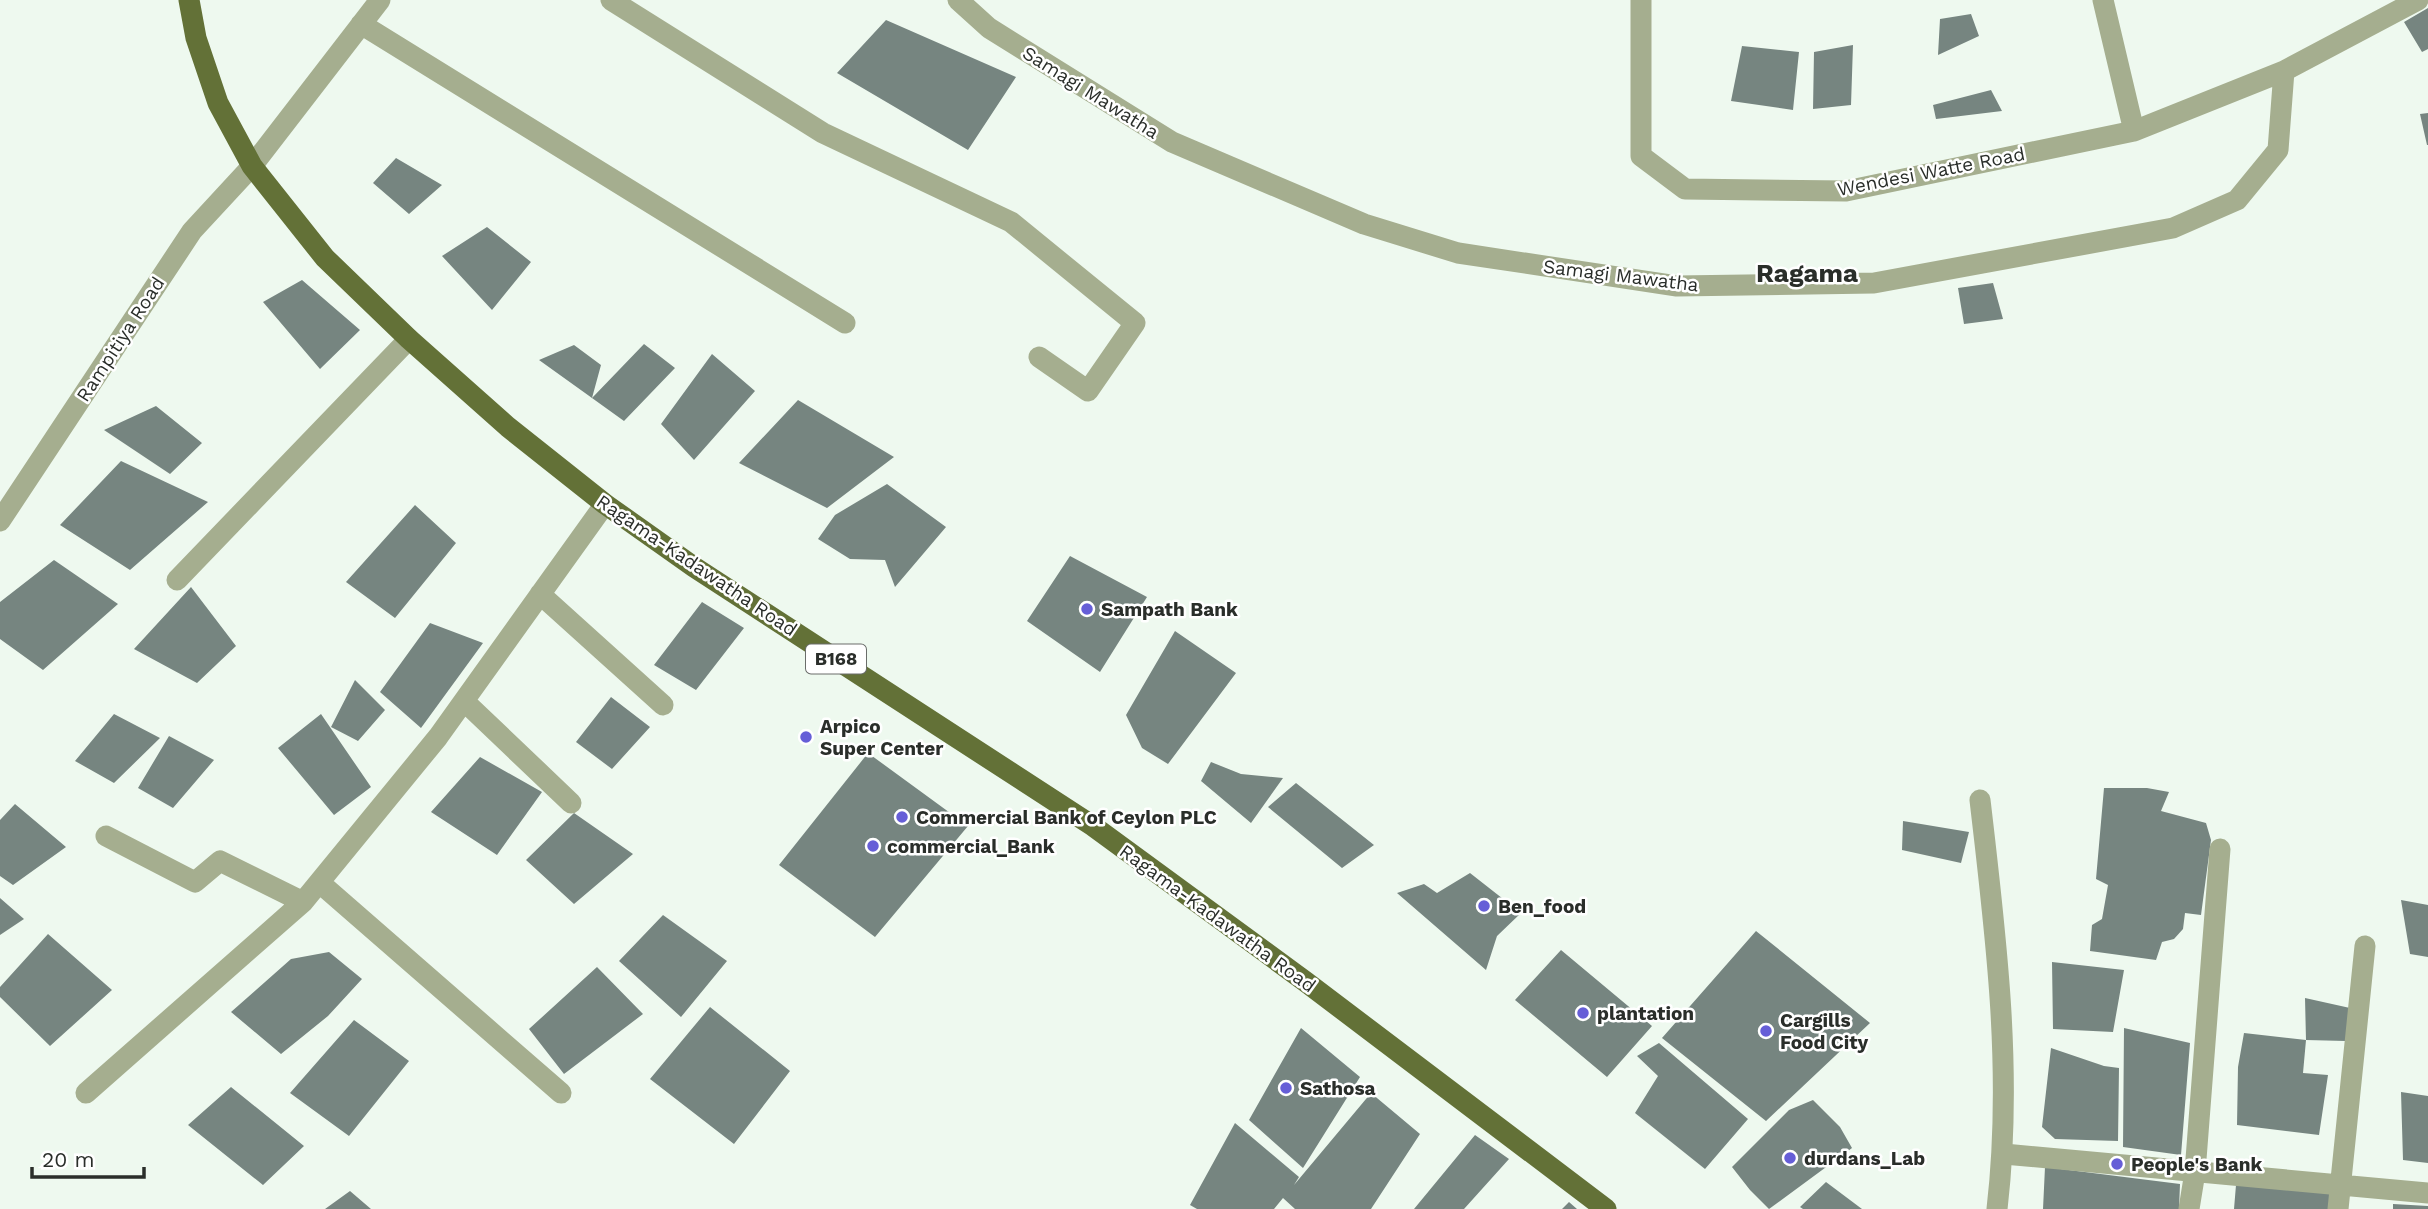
<svg xmlns="http://www.w3.org/2000/svg" width="2428" height="1209" font-family="'Work Sans',sans-serif">
  <style>
    .building { fill: #768580 }
    .lines { fill: none; stroke-linecap: round; stroke-linejoin: round }
    .minor { stroke: #a5ae8f; stroke-width: 21 }
    .major { stroke: #637137; stroke-width: 21 }
    .poi-dot { fill: #665ed7; stroke: #fff; stroke-width: 2.5 }
    .labels { text-anchor: middle; stroke-width: 5; stroke-linejoin: round; paint-order: stroke }
    .shield { fill: #fff; stroke: #6a6d6a; stroke-width: 2 }
    .shield-label { font-size: 18px; font-weight: bold; fill: #2a2e2a }
    .street-label { font-size: 19px; fill: #2a2e2a; stroke: #fff }
    .poi-label { font-size: 19px; font-weight: bold; fill: #2a2e2a; stroke: #fff; text-anchor: start }
    .district-label { font-size: 26px; font-weight: bold; fill: #2a2e2a; stroke: #fff }
  </style>
  <rect width="100%" height="100%" fill="#eef9ef"/>
  <path class="building" d="M2428 8V49L2422 52 2404 22Z
    M1971 14 1979 36 1938 55 1940 19Z
    M886 20 1016 77 968 150 837 73Z
    M1853 45 1851 105 1813 109 1814 52Z
    M1742 46 1799 52 1793 110 1731 101Z
    M1991 90 2002 111 1936 119 1933 105Z
    M2428 113V145H2427L2420 114Z
    M396 158 442 185 409 214 373 183Z
    M487 227 531 262 492 310 442 256Z
    M302 280 360 330 320 369 263 302Z
    M1993 283 2003 319 1964 324 1958 288Z
    M644 344 675 368 624 421 592 398 539 360 574 345 601 365 592 398Z
    M712 354 755 391 694 460 661 424Z
    M798 400 894 457 827 508 739 463Z
    M156 406 202 443 170 474 104 430Z
    M121 461 208 502 130 570 60 525Z
    M887 484 946 527 895 587 885 560 850 559 818 539 835 515Z
    M415 505 456 543 395 618 346 582Z
    M1070 556 1147 597 1100 672 1027 621Z
    M54 560 118 604 43 670 0 639V602Z
    M191 587 236 646 197 683 134 649Z
    M702 602 744 628 696 690 654 665Z
    M430 623 483 643 421 728 380 692Z
    M1175 631 1236 673 1168 764 1142 748 1126 715Z
    M355 680 385 710 358 741 331 727Z
    M611 697 650 727 612 769 576 742Z
    M114 714 160 738 114 783 75 761Z
    M321 714 371 787 334 815 278 748Z
    M169 736 214 760 173 808 138 788Z
    M868 753 968 826 875 937 779 865Z
    M480 757 542 792 497 855 431 812Z
    M1211 762 1241 774 1283 778 1251 823 1201 781Z
    M1296 783 1374 845 1342 868 1268 807Z
    M2104 788H2147L2169 792 2161 811 2206 823 2211 840 2201 915 2185 913 2183 929 2174 939 2162 942 2156 960 2090 951 2092 925 2102 919 2108 885 2096 879Z
    M15 804 66 847 13 885 0 876V820Z
    M574 813 633 854 574 904 526 860Z
    M1903 821 1969 832 1961 863 1902 850Z
    M1470 873 1521 913 1497 936 1486 970 1397 893 1424 884 1437 893Z
    M0 898 24 919 0 935Z
    M2401 900 2428 905V957L2410 954Z
    M663 915 727 961 681 1017 619 961Z
    M1756 931 1870 1023 1766 1121 1662 1038Z
    M48 934 112 990 50 1046 0 997V987Z
    M1561 950 1652 1026 1607 1077 1515 1000Z
    M329 952 362 979 328 1016 281 1054 231 1012 291 959Z
    M2052 962 2124 970 2113 1032 2053 1029Z
    M597 967 643 1014 564 1074 529 1029Z
    M2305 998 2350 1008 2346 1041 2306 1040Z
    M710 1007 790 1071 734 1144 650 1079Z
    M354 1020 409 1061 349 1136 290 1093Z
    M1301 1028 1360 1077 1303 1168 1249 1120Z
    M2124 1028 2190 1043 2181 1155 2123 1147Z
    M2244 1033 2306 1040 2303 1073 2328 1075 2319 1135 2237 1125 2238 1067Z
    M1659 1043 1748 1119 1705 1169 1635 1113 1658 1076 1637 1056Z
    M2051 1048 2104 1066 2119 1068 2118 1141 2055 1139 2042 1127Z
    M231 1087 304 1146 263 1185 188 1125Z
    M2401 1092 2428 1096V1163L2403 1160Z
    M1371 1093 1420 1134 1371 1209H1295L1283 1198 1274 1209H1197L1190 1205 1235 1123 1299 1177 1294 1185Z
    M1813 1100 1840 1127 1852 1148 1769 1209 1750 1190 1732 1167 1789 1110Z
    M1475 1135 1509 1159 1464 1209H1414Z
    M2045 1167 2180 1184 2179 1209H2043Z
    M1826 1182 1862 1209H1803L1800 1207Z
    M2236 1185 2349 1195 2347 1209H2234Z
    M350 1191 371 1209H325Z
    M1569 1202 1577 1209H1562Z
    M2393 1204 2428 1206V1209H2393Z"/>
  <g class="lines">
    <path class="minor" d="M611 0 823 133 1011 222 1135 323 1088 391 1039 357
      M958 0 989 28 1172 142 1364 224 1458 253 1677 286 1874 283 2173 228 2237 200 2278 150 2284 71
      M1641 0V156L1685 189 1846 191 2134 131 2284 71 2418 0
      M2103 0 2134 131
      M361 24 845 323
      M0 521 192 231 252 166 380 0
      M177 580 409 339
      M540 594 663 705
      M464 701 571 803
      M1980 800C1996 936 2013 1073 1997 1209
      M106 836 195 882 220 861 303 902
      M320 883 561 1093
      M86 1093 303 902 438 737 605 504
      M2004 1154 2428 1193
      M2189 1209 2195 1172 2220 849
      M2338 1209 2365 946"/>
    <path class="major" d="M189 0 196 38 218 103 252 166 325 258 409 339 508 427 605 504 694 567 1093 826 1306 982 1606 1209"/>
  </g>
  <g class="poi-dot">
    <circle cx="1087" cy="609" r="7"/>
    <circle cx="806" cy="737" r="7"/>
    <circle cx="902" cy="817" r="7"/>
    <circle cx="873" cy="846" r="7"/>
    <circle cx="1484" cy="906" r="7"/>
    <circle cx="1583" cy="1013" r="7"/>
    <circle cx="1766" cy="1031" r="7"/>
    <circle cx="1286" cy="1088" r="7"/>
    <circle cx="1790" cy="1158" r="7"/>
    <circle cx="2117" cy="1164" r="7"/>
  </g>
  <g class="labels">
    <rect class="shield" x="806" y="644.5" width="60" height="29" rx="5"/>
    <g class="shield-label">
      <text x="836" y="665">B168</text>
    </g>
    <g class="street-label">
      <text transform="translate(1091 92) rotate(32)" y="7">Samagi Mawatha</text>
      <text transform="translate(1931 171) rotate(-11)" y="7">Wendesi Watte Road</text>
      <text transform="translate(1621 275) rotate(7)" y="7">Samagi Mawatha</text>
      <text transform="translate(120 339) rotate(-57)" y="7">Rampitiya Road</text>
      <text transform="translate(697 565) rotate(34)" y="7">Ragama-Kadawatha Road</text>
      <text transform="translate(1218 918) rotate(36)" y="7">Ragama-Kadawatha Road</text>
    </g>
    <g class="poi-label">
      <text x="1101" y="616">Sampath Bank</text>
      <text x="820" y="733">Arpico<tspan x="820" dy="22">Super Center</tspan></text>
      <text x="916" y="824">Commercial Bank of Ceylon PLC</text>
      <text x="887" y="853">commercial_Bank</text>
      <text x="1498" y="913">Ben_food</text>
      <text x="1597" y="1020">plantation</text>
      <text x="1780" y="1027">Cargills<tspan x="1780" dy="22">Food City</tspan></text>
      <text x="1300" y="1095">Sathosa</text>
      <text x="1804" y="1165">durdans_Lab</text>
      <text x="2131" y="1171">People's Bank</text>
    </g>
    <g class="district-label">
      <text x="1807" y="282">Ragama</text>
    </g>
  </g>
  <path d="M32 1167v10h112v-10" fill="none" stroke="#2a2e2a" stroke-width="3.5"/>
  <text x="42" y="1167" font-size="21" fill="#2a2e2a" stroke="#ffffff" stroke-width="5" paint-order="stroke">20 m</text>
</svg>
